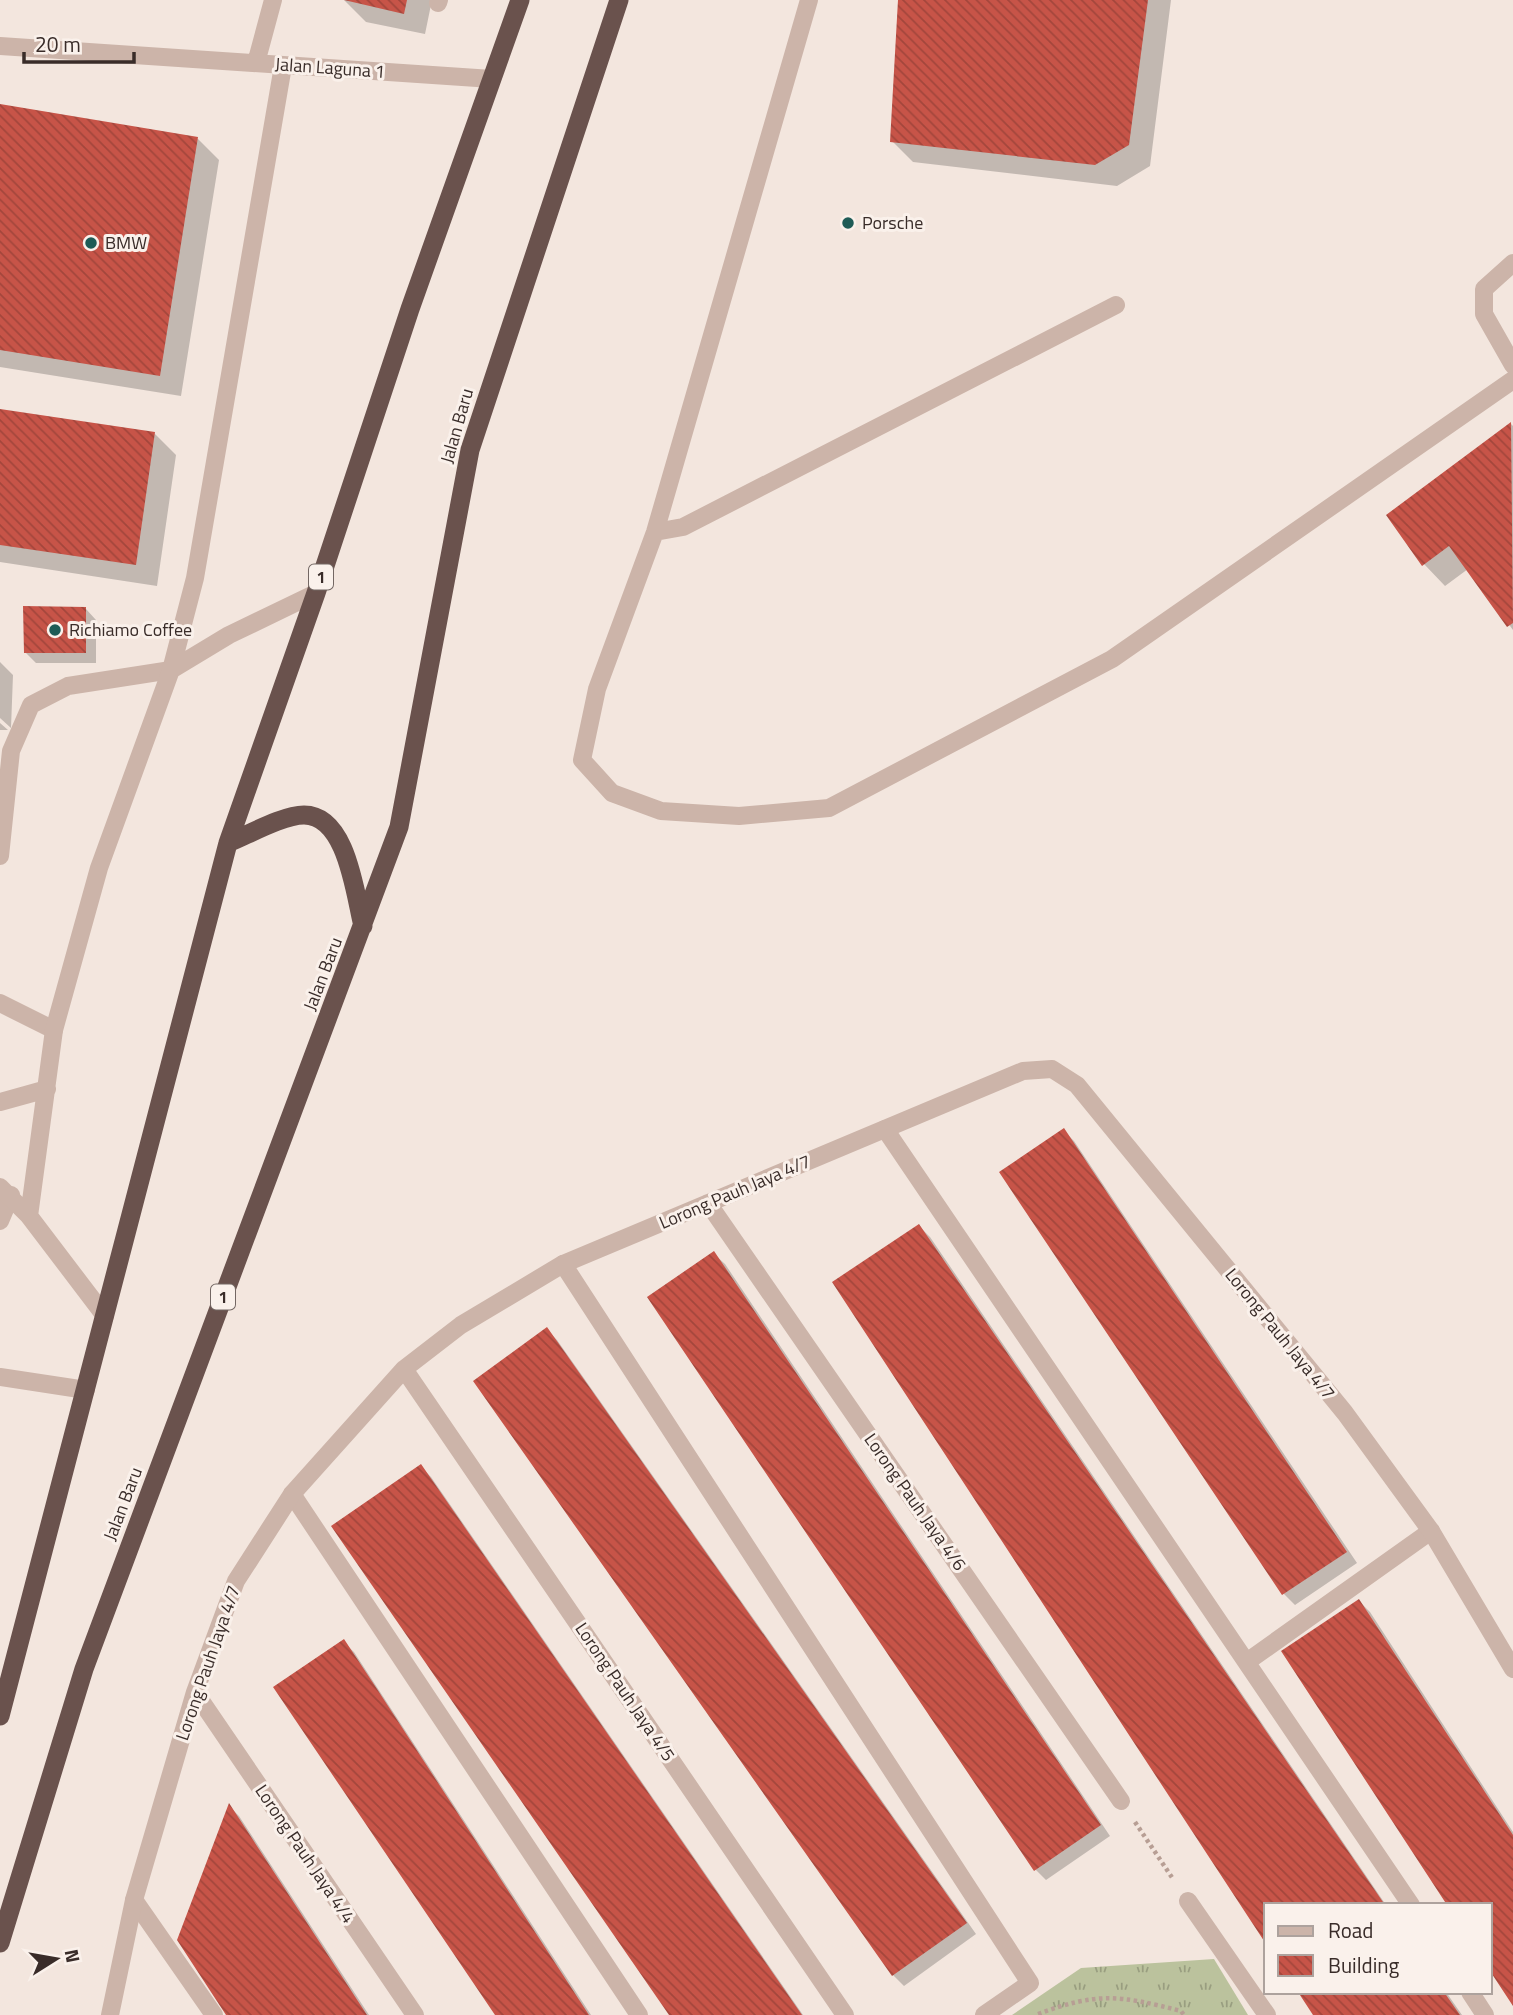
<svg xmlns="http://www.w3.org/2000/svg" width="1513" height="2015" font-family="'Titillium Web',sans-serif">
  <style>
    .grass { fill: url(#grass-tufts) }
    .shadow { fill: #0003 }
    .building { fill: url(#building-back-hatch) }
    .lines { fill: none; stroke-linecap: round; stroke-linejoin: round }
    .path { stroke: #b79e94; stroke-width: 4.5; stroke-dasharray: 3.5 3.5; stroke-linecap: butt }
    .service { stroke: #ccb4a9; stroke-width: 18 }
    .minor { stroke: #ccb4a9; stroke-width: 18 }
    .trunk { stroke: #6a524d; stroke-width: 19 }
    .poi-dot { fill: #1e5b56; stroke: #faf1eb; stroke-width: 2.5 }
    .labels { text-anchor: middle; stroke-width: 6; stroke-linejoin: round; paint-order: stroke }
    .shield { fill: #faf1eb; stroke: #736763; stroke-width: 2 }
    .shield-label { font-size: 16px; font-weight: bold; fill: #392c29 }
    .street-label { font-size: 18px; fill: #392c29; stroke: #faf1eb }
    .poi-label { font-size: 18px; fill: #392c29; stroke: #faf1eb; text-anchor: start }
  </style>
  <defs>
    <pattern id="grass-tufts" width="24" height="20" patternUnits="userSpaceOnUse" patternTransform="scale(1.75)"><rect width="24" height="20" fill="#bbc29d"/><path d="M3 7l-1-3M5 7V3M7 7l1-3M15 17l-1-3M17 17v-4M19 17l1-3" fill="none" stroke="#999e80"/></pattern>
    <pattern id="building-back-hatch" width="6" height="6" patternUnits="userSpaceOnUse" patternTransform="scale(1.75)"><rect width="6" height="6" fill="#c75448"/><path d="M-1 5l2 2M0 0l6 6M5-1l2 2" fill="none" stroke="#a3463c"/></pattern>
  </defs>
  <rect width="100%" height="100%" fill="#f3e6de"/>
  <path class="grass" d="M1214 1959 1248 2015H1012L1081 1968Z"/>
  <path class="shadow" d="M344 0H432L425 34 366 22Z
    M900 0H1171L1150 166 1117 186 913 162 892 141Z
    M0 106 198 139 219 160 181 396 0 367Z
    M0 410 154 433 176 455 157 586 0 562Z
    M1511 424 1513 426V630L1468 569 1445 586 1424 564 1388 515Z
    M86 609 96 620V663H36L25 652Z
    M0 662 13 675 11 728 0 718Z
    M0 723 8 730H0Z
    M1064 1131 1074 1141 1357 1563 1295 1605 1284 1594 1002 1172Z
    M919 1226 930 1237 1386 1905H1266V1940L835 1283Z
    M714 1254 725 1264 1110 1836 1046 1880 1035 1869Z
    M547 1330 557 1340 976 1934 904 1986 893 1975Z
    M420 1466 431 1477 803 2015H672Z
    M1359 1601 1370 1612 1513 1832V2003L1490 1905Z
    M343 1642 354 1652 591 2015H497Z
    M229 1806 239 1816 369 2015H228Z
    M1300 1992H1446L1462 2015H1315Z"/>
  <path class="building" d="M344 0H407L404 14Z
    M898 0H1148L1129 145 1095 165 890 142Z
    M0 104 198 137 160 376 0 350Z
    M0 409 155 432 136 565 0 545Z
    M1511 422 1513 623 1507 627 1449 546 1422 566 1386 515Z
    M23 606 86 607V653H24Z
    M1064 1128 1347 1552 1282 1595 999 1172Z
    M919 1224 1385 1905H1266V1944L832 1282Z
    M714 1251 1101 1825 1034 1871 647 1297Z
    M547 1327 967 1923 892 1976 473 1381Z
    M421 1464 802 2015H669L331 1526Z
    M1359 1599 1513 1835V2006L1490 1971V1905H1447L1281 1651Z
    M344 1639 377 1689 589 2015H495L273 1687Z
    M229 1803 367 2015H226L177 1940Z
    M1298 1992H1444L1460 2015H1313Z"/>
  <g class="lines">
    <path class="path" d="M1135 1822 1173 1879
      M1038 2014C1098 1992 1119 1995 1181 2011L1184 2015"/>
    <path class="service" d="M809 0 655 532 597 689 582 760 612 793 661 811 739 816 829 808 1112 659 1513 380
      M438 3 439 0
      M1513 263 1484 289V314L1513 365
      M655 532 683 527 1116 305
      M0 856 11 751 31 705 68 686 171 670
      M0 1003 54 1030
      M885 1129 1411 1905
      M0 1221 11 1195
      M563 1264 1030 1983 984 2015
      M0 1377 86 1390
      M292 1494 639 2015
      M1248 1661 1431 1531
      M134 1900 214 2015
      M1470 1992 1485 2015"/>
    <path class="minor" d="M0 46 492 79
      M256 63 273 0
      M171 670 229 635 316 593
      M0 1102 47 1089
      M0 1187 29 1216 105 1316
      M708 1203 1121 1801
      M29 1216 54 1030 99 868 171 670 195 578 283 66
      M404 1369 845 2015
      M195 1692 415 2015
      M1188 1901 1267 2015
      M110 2015 134 1900 195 1692 236 1581 292 1494 404 1369 461 1325 563 1264 1023 1071 1052 1069 1077 1085 1345 1413 1431 1531 1513 1669"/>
    <path class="trunk" d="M228 843C248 835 283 815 304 815 347 815 355 894 363 926
      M0 1716 228 843 316 593 410 309 520 0
      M0 1943 84 1669 399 827 470 450 619 0"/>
  </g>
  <g class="poi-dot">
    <circle cx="848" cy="223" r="7"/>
    <circle cx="91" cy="243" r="7"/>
    <circle cx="55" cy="630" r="7"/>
  </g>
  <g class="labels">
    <g class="shield">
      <rect x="309" y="564.5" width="24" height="25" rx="5"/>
      <rect x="211" y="1284.5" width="24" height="25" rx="5"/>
    </g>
    <g class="shield-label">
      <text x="321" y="583">1</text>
      <text x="223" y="1303">1</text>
    </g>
    <g class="street-label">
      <text transform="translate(330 68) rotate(4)" y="6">Jalan Laguna 1</text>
      <text transform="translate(457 426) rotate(-74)" y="6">Jalan Baru</text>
      <text transform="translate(323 974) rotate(-69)" y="6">Jalan Baru</text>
      <text transform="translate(735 1192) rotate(-23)" y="6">Lorong Pauh Jaya 4/7</text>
      <text transform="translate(1280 1334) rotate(51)" y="6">Lorong Pauh Jaya 4/7</text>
      <text transform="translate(915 1502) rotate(55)" y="6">Lorong Pauh Jaya 4/6</text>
      <text transform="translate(123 1504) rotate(-69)" y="6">Jalan Baru</text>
      <text transform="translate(208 1663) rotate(-71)" y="6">Lorong Pauh Jaya 4/7</text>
      <text transform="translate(625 1692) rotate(56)" y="6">Lorong Pauh Jaya 4/5</text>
      <text transform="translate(305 1854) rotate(56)" y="6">Lorong Pauh Jaya 4/4</text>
    </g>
    <g class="poi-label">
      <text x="862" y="229">Porsche</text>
      <text x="105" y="249">BMW</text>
      <text x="69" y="636">Richiamo Coffee</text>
    </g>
  </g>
  <rect x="1264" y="1903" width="228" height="91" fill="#faf1eb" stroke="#ada29d" stroke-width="2"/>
  <rect x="1278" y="1926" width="35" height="10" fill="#ccb4a9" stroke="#ada29d" stroke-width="2"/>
  <text x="1328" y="1938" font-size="21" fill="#392c29">Road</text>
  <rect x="1278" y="1955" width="35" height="21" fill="url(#building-back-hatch)" stroke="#ada29d" stroke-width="2"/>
  <text x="1328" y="1973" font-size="21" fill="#392c29">Building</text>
  <g transform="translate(56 1959) rotate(79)" stroke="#faf1eb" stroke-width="5" paint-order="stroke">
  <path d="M0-5L12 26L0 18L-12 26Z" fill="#392c29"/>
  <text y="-10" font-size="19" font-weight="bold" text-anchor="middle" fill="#392c29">N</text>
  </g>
  <path d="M24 52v10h110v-10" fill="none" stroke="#392c29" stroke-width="3.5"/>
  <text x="35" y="52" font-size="21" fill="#392c29" stroke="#faf1eb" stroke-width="5" paint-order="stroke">20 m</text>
</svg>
